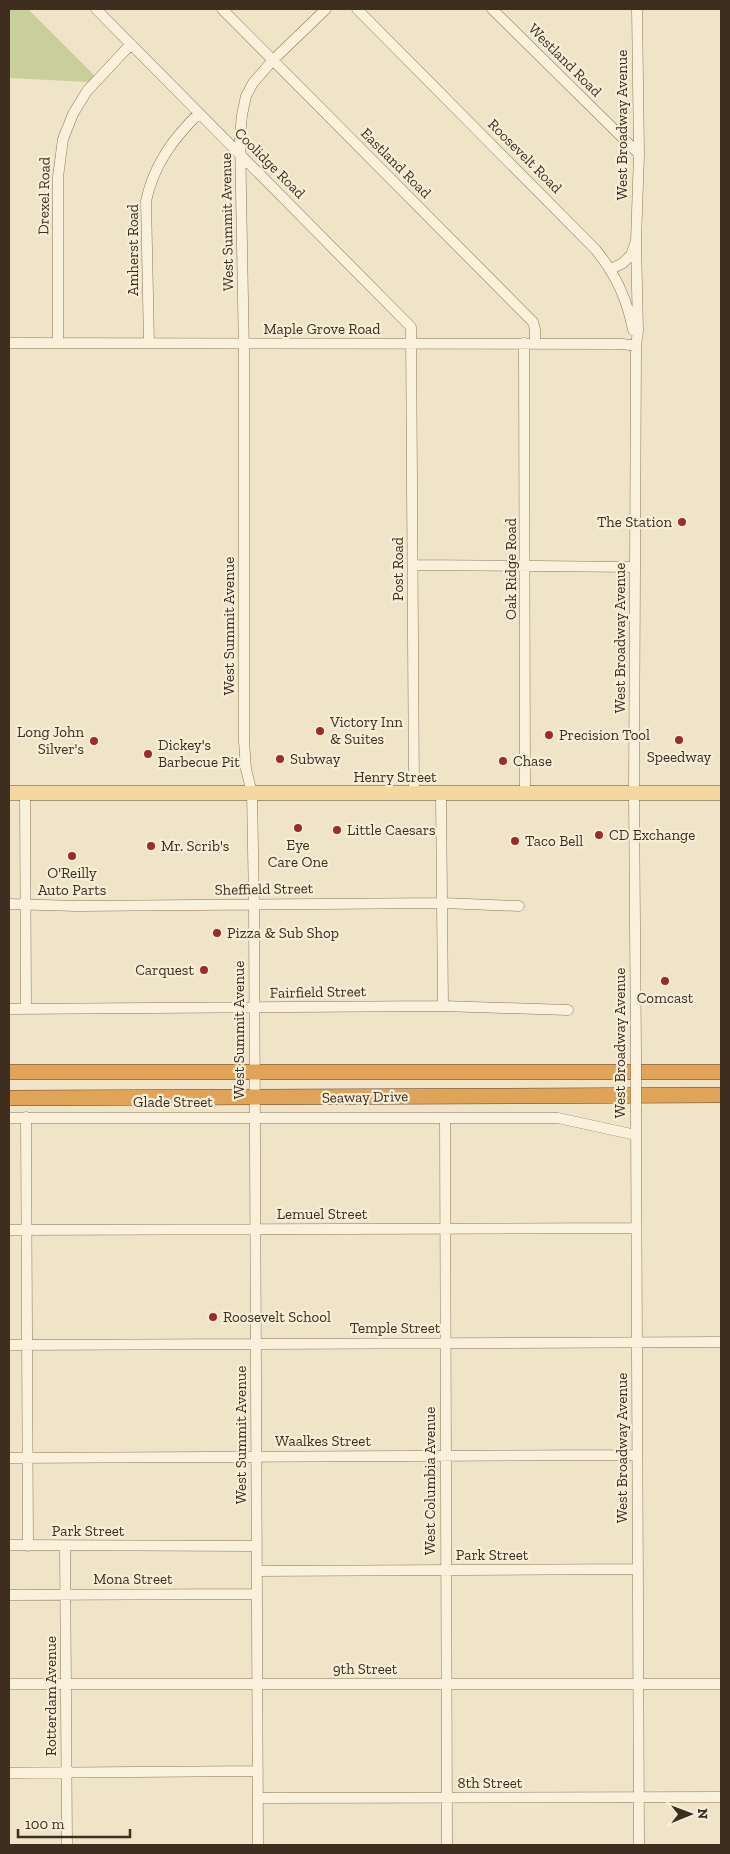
<svg xmlns="http://www.w3.org/2000/svg" width="730" height="1854" font-family="'Zilla Slab',serif">
  <style>
    .green { fill: #c9cf9b }
    .lines { fill: none; stroke-linecap: round; stroke-linejoin: round }
    .minor-casing { stroke: #8d765c; stroke-width: 11 }
    .major-casing { stroke: #5b4430; stroke-width: 15 }
    .highway-casing { stroke: #5b4430; stroke-width: 16 }
    .minor { stroke: #faf1dc; stroke-width: 10 }
    .major { stroke: #f3d9a0; stroke-width: 14 }
    .highway { stroke: #e0a458; stroke-width: 15 }
    .minor-bridge-casing { stroke: #8d765c; stroke-width: 11; stroke-linecap: butt }
    .minor-bridge { stroke: #faf1dc; stroke-width: 10 }
    .poi-dot { fill: #9e2a2b; stroke: #f7eed8; stroke-width: 2 }
    .labels { text-anchor: middle; stroke-width: 4.5; stroke-linejoin: round; paint-order: stroke }
    .street-label { font-size: 15px; fill: #3d2e20; stroke: #f7eed8 }
    .poi-label { font-size: 15px; fill: #3d2e20; stroke: #f7eed8; text-anchor: start }
  </style>
  <rect width="100%" height="100%" fill="#f0e4c8"/>
  <path class="green" d="M9 9H28L95 76 89 82 9 78Z"/>
  <g class="lines">
    <g class="minor-casing">
      <path id="minor" d="M96 9 411 327 414 794
        M222 9 533 322 535 329V343
        M357 9 596 250C616 275 627 299 633 330
        M492 9 639 154
        M636 241 638 331 636 346 634 794 636 1055
        M611 269 623 263 631 255 636 241 639 154 637 9
        M9 343 623 344 636 346
        M58 343V177L63 139 73 114 87 91 131 44
        M149 343 146 201C154 164 173 139 199 113
        M524 343 525 794
        M413 565 635 567
        M25 793 26 1009
        M441 794 443 1006
        M9 904 77 906 443 903 519 906
        M9 1009 443 1006 568 1010
        M636 1112 639 1845
        M26 1117 28 1546
        M9 1118H558L636 1135
        M445 1118 447 1845
        M9 1230 636 1228
        M9 1345 721 1342
        M9 1458 637 1455
        M9 1545 257 1546
        M65 1547 67 1845
        M257 1571 638 1569
        M9 1595 257 1594
        M9 1684H721
        M9 1773 258 1771
        M258 1798 721 1797
        M258 1845 254 904 252 793 246 769 244 741V354L240 136 242 115 246 96 253 83 273 60 326 9"/>
    </g>
    <g class="major-casing">
      <path id="major" d="M9 793H721"/>
    </g>
    <g class="highway-casing">
      <path id="highway" d="M9 1072H721
        M9 1098 721 1095"/>
    </g>
    <use href="#minor" class="minor"/>
    <use href="#major" class="major"/>
    <use href="#highway" class="highway"/>
    <g class="minor-bridge-casing">
      <path id="minor-bridge" d="M636 1112V1055"/>
    </g>
    <use href="#minor-bridge" class="minor-bridge"/>
  </g>
  <g class="poi-dot">
    <circle cx="682" cy="522" r="5"/>
    <circle cx="320" cy="731" r="5"/>
    <circle cx="549" cy="735" r="5"/>
    <circle cx="679" cy="740" r="5"/>
    <circle cx="94" cy="741" r="5"/>
    <circle cx="148" cy="754" r="5"/>
    <circle cx="280" cy="759" r="5"/>
    <circle cx="503" cy="761" r="5"/>
    <circle cx="298" cy="828" r="5"/>
    <circle cx="337" cy="830" r="5"/>
    <circle cx="599" cy="835" r="5"/>
    <circle cx="515" cy="841" r="5"/>
    <circle cx="151" cy="846" r="5"/>
    <circle cx="72" cy="856" r="5"/>
    <circle cx="217" cy="933" r="5"/>
    <circle cx="204" cy="970" r="5"/>
    <circle cx="665" cy="981" r="5"/>
    <circle cx="213" cy="1317" r="5"/>
  </g>
  <g class="labels">
    <g class="street-label">
      <text transform="translate(565 60) rotate(45)" y="5">Westland Road</text>
      <text transform="translate(622 125) rotate(-90)" y="5">West Broadway Avenue</text>
      <text transform="translate(525 156) rotate(45)" y="5">Roosevelt Road</text>
      <text transform="translate(270 163) rotate(45)" y="5">Coolidge Road</text>
      <text transform="translate(396 163) rotate(45)" y="5">Eastland Road</text>
      <text transform="translate(44 196) rotate(-89)" y="5">Drexel Road</text>
      <text transform="translate(227 222) rotate(-91)" y="5">West Summit Avenue</text>
      <text transform="translate(133 250) rotate(-90)" y="5">Amherst Road</text>
      <text x="322" y="334">Maple Grove Road</text>
      <text transform="translate(398 569) rotate(-90)" y="5">Post Road</text>
      <text transform="translate(511 569) rotate(-90)" y="5">Oak Ridge Road</text>
      <text transform="translate(229 626) rotate(-90)" y="5">West Summit Avenue</text>
      <text transform="translate(620 638) rotate(-90)" y="5">West Broadway Avenue</text>
      <text x="395" y="782">Henry Street</text>
      <text transform="translate(264 889) rotate(-1)" y="5">Sheffield Street</text>
      <text transform="translate(318 992) rotate(-1)" y="5">Fairfield Street</text>
      <text transform="translate(239 1030) rotate(-90)" y="5">West Summit Avenue</text>
      <text transform="translate(620 1043) rotate(-90)" y="5">West Broadway Avenue</text>
      <text transform="translate(365 1097) rotate(-1)" y="5">Seaway Drive</text>
      <text x="173" y="1107">Glade Street</text>
      <text x="322" y="1219">Lemuel Street</text>
      <text x="395" y="1333">Temple Street</text>
      <text transform="translate(241 1435) rotate(-90)" y="5">West Summit Avenue</text>
      <text x="323" y="1446">Waalkes Street</text>
      <text transform="translate(622 1448) rotate(-90)" y="5">West Broadway Avenue</text>
      <text transform="translate(430 1481) rotate(-90)" y="5">West Columbia Avenue</text>
      <text x="88" y="1536">Park Street</text>
      <text x="492" y="1560">Park Street</text>
      <text x="133" y="1584">Mona Street</text>
      <text x="365" y="1674">9th Street</text>
      <text transform="translate(51 1696) rotate(-90)" y="5">Rotterdam Avenue</text>
      <text x="490" y="1788">8th Street</text>
    </g>
    <g class="poi-label">
      <text x="672" y="527" text-anchor="end">The Station</text>
      <text x="330" y="727">Victory Inn<tspan x="330" dy="17">&amp; Suites</tspan></text>
      <text x="84" y="737" text-anchor="end">Long John<tspan x="84" dy="17">Silver's</tspan></text>
      <text x="559" y="740">Precision Tool</text>
      <text x="158" y="750">Dickey's<tspan x="158" dy="17">Barbecue Pit</tspan></text>
      <text x="679" y="762" text-anchor="middle">Speedway</text>
      <text x="290" y="764">Subway</text>
      <text x="513" y="766">Chase</text>
      <text x="347" y="835">Little Caesars</text>
      <text x="609" y="840">CD Exchange</text>
      <text x="525" y="846">Taco Bell</text>
      <text x="298" y="850" text-anchor="middle">Eye<tspan x="298" dy="17">Care One</tspan></text>
      <text x="161" y="851">Mr. Scrib's</text>
      <text x="72" y="878" text-anchor="middle">O'Reilly<tspan x="72" dy="17">Auto Parts</tspan></text>
      <text x="227" y="938">Pizza &amp; Sub Shop</text>
      <text x="194" y="975" text-anchor="end">Carquest</text>
      <text x="665" y="1003" text-anchor="middle">Comcast</text>
      <text x="223" y="1322">Roosevelt School</text>
    </g>
  </g>
  <rect width="730" height="1854" fill="none" stroke="#3d2e20" stroke-width="20"/>
  <g transform="translate(690 1814) rotate(89)" stroke="#f7eed8" stroke-width="4" paint-order="stroke">
  <path d="M0-4L9 19L0 12L-9 19Z" fill="#3d2e20"/>
  <text y="-8" font-size="14" font-weight="bold" text-anchor="middle" fill="#3d2e20">N</text>
  </g>
  <path d="M18 1829v8h112v-8" fill="none" stroke="#3d2e20" stroke-width="2.5"/>
  <text x="25" y="1829" font-size="15" fill="#3d2e20" stroke="#f7eed8" stroke-width="4" paint-order="stroke">100 m</text>
</svg>
